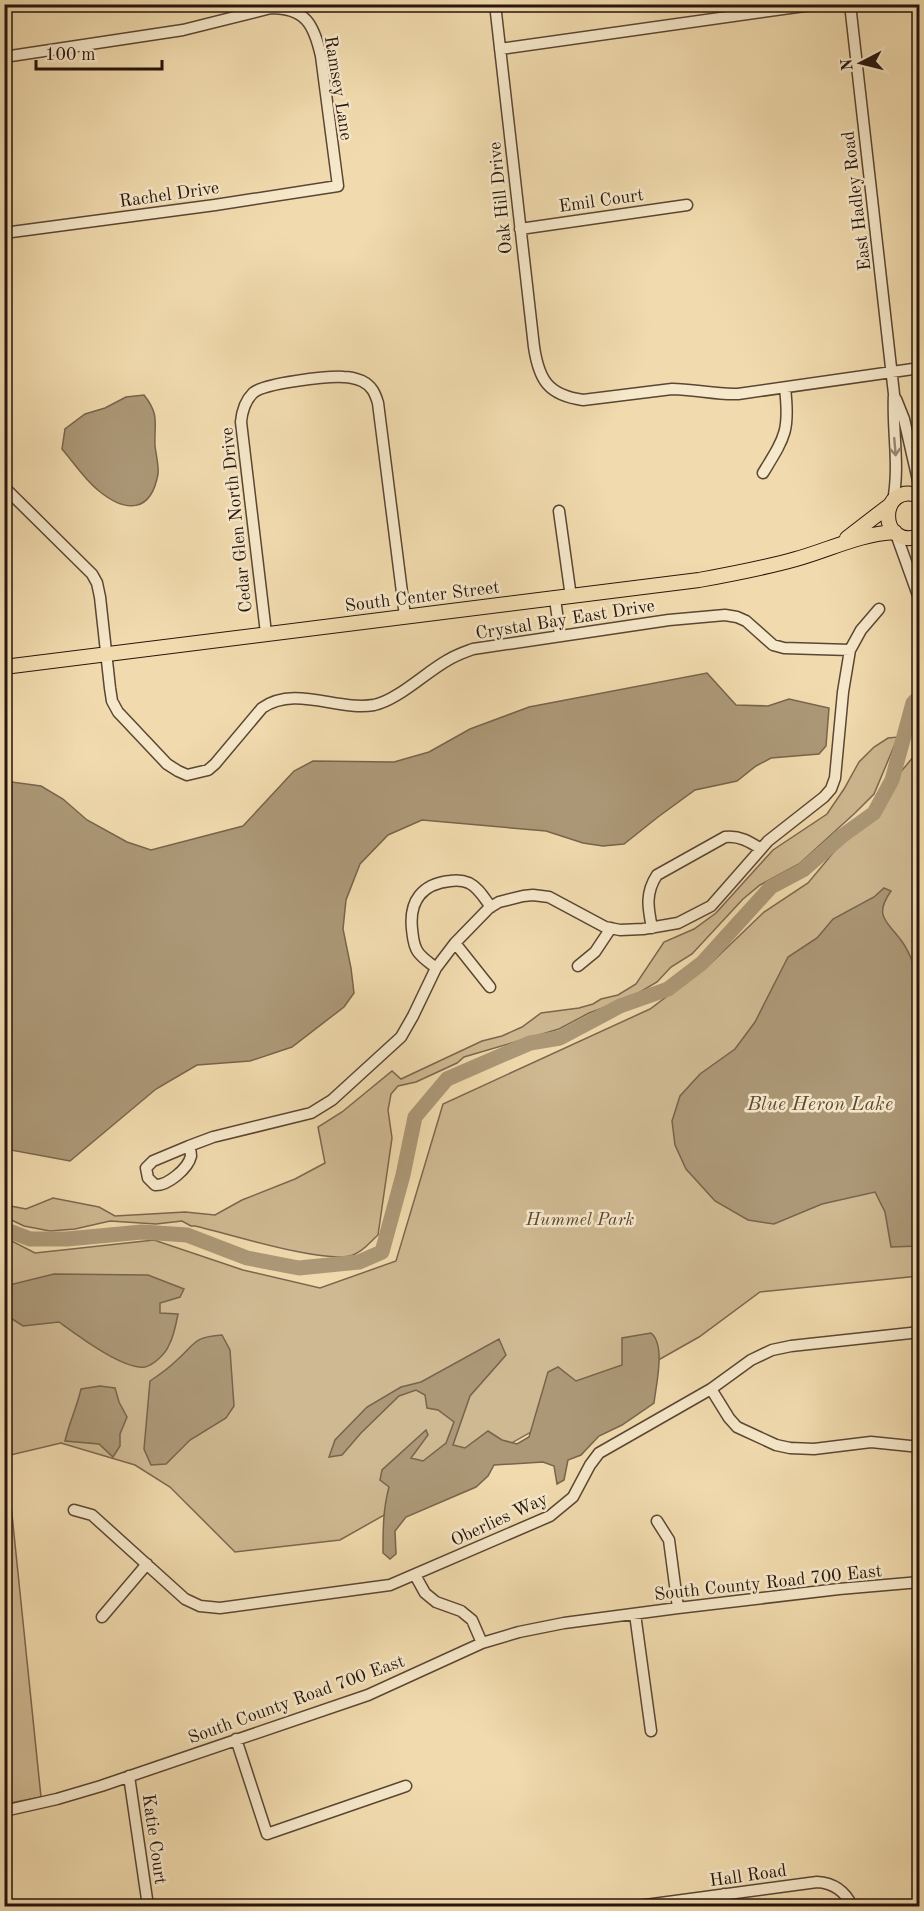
<svg xmlns="http://www.w3.org/2000/svg" width="924" height="1911" font-family="'Old Standard TT',serif">
  <style>
    .green { fill: #cfb992; stroke: #7b674f; stroke-width: 1.5 }
    .water { fill: #ac9877; stroke: #77644c; stroke-width: 1.5 }
    .lines { fill: none; stroke-linecap: round; stroke-linejoin: round }
    .river { stroke: #ac9877; stroke-width: 15 }
    .minor-casing { stroke: #5a4634; stroke-width: 13 }
    .major-casing { stroke: #27150c; stroke-width: 16 }
    .minor { stroke: #f6e8ca; stroke-width: 10 }
    .major { stroke: #f1dbae; stroke-width: 14 }
    .oneway { stroke: #998974 }
    .labels { text-anchor: middle; stroke-width: 5; stroke-linejoin: round; paint-order: stroke }
    .street-label { font-size: 18px; fill: #27150c; stroke: #f6e8ca }
    .park-label { font-size: 18px; font-style: italic; fill: #594634; stroke: #f6e8ca }
    .water-label { font-size: 20px; font-style: italic; fill: #5c4937; stroke: #f6e8ca }
  </style>
  <rect width="100%" height="100%" fill="#f1dbae"/>
  <filter id="stains"><feTurbulence type="fractalNoise" baseFrequency=".00333" numOctaves="4"/><feColorMatrix values="0 0 0 0 .2 0 0 0 0 .09 0 0 0 0 .02 0 0 0 .5 -.17"/></filter>
  <radialGradient id="worn" r=".72"><stop offset=".6" stop-color="#630" stop-opacity="0"/><stop offset="1" stop-color="#630" stop-opacity=".3"/></radialGradient>
  <path class="green" d="M898 737 874 794 855 813 799 864 760 885 743 899 692 954 671 967 657 982 630 998 589 1013 559 1029 464 1057 457 1063 416 1082 398 1086 391 1094 388 1110 392 1138 378 1235C370 1242 364 1251 353 1255 327 1265 226 1233 195 1226H191L182 1221 156 1224 110 1221 75 1229 50 1231 24 1226 5 1217V1205L26 1209 53 1198 99 1207 115 1216 185 1212 215 1215 242 1200 295 1179 325 1163 318 1127 342 1112 392 1071 401 1079 482 1041 502 1036 522 1027 541 1013 579 1008 593 1004 601 999 618 995 636 984 664 942 694 929 716 913 773 850 827 814 844 789 859 762 874 747 888 738Z
    M919 750V1276L760 1292 699 1337 340 1540 235 1552 170 1487 135 1465 61 1443 6 1456 41 1797 5 1804 4 1237 35 1253 154 1240 243 1270 320 1288 396 1261 443 1104 650 1009 711 963 764 912 808 883Z"/>
  <path class="water" d="M144 395C160 415 154 423 155 446 156 455 159 466 158 474 151 513 126 513 99 491 85 480 74 463 62 449L65 429 85 414 105 408 126 397Z
    M707 673 736 705 768 706 789 699 829 708 826 746 819 754 771 758 756 766 737 781 695 790 658 817 624 844 603 846 583 843 546 831 422 820 388 835 360 864 346 900 343 929 351 968 354 993 344 1007 292 1047 250 1061 197 1065 156 1089 70 1161 5 1149V781L41 786 63 799 87 820 127 842 151 850 243 826 294 771 313 761 394 762 429 752 470 729 529 707Z
    M884 888 891 891C872 918 889 922 903 943 910 953 914 966 919 977V1246L891 1247 885 1212 875 1192 822 1204 774 1224 748 1220 715 1201 686 1169 675 1145 672 1121 680 1096 700 1074 735 1049 755 1022 788 957 817 938 833 919 874 897Z
    M54 1274 148 1275 184 1289 180 1297 160 1303V1313L178 1314C176 1324 174 1336 169 1345 166 1353 154 1365 145 1367 123 1370 77 1335 59 1322L23 1326 6 1315 5 1286Z
    M651 1333C666 1345 656 1385 654 1403L622 1425 599 1436 581 1455 568 1460 564 1480 557 1484 554 1466 543 1462 494 1465 488 1476 476 1487 406 1517 395 1531 396 1554 390 1559 383 1553C383 1530 383 1509 389 1487L380 1480 382 1470 426 1430 428 1435 411 1458 423 1461 446 1443 454 1422 438 1410 427 1408 425 1395 416 1390 399 1396 361 1433 342 1455 329 1457 335 1440 367 1407 401 1387 421 1382 499 1339 506 1355 470 1396 453 1445 465 1448 488 1431 502 1440 517 1444 529 1437 548 1372 558 1367 576 1381 622 1365V1338Z
    M222 1335 230 1350 234 1406 226 1418 190 1440 166 1464 151 1465 144 1449 150 1381C159 1375 169 1368 177 1360 196 1343 193 1337 222 1335Z
    M100 1386 115 1388 119 1402 127 1417 120 1434V1446L113 1457 99 1444 65 1441C69 1423 77 1407 81 1389Z"/>
  <g class="lines">
    <path class="river" d="M4 1229 30 1239H67L142 1232 187 1235 247 1258 299 1268 359 1262 382 1252 403 1175 415 1117 447 1079 530 1043 560 1038 620 1006 668 989 702 963 771 887 803 870 842 836 874 813 892 780 913 703 920 696"/>
    <g class="minor-casing">
      <path id="minor" d="M495 4 534 347C539 380 548 395 583 400L672 389C694 389 716 395 738 394L920 368
        M850 4 894 394C892 430 900 465 893 501
        M500 49 819 4
        M4 57 183 30 271 8C306 8 314 25 321 56L338 186 215 205 4 233
        M520 229 687 205
        M896 399 904 419 920 489
        M763 473C785 437 790 431 785 388
        M4 487 92 574 97 583 100 597 110 688 112 701 118 712 167 764 178 771 187 775 208 770 215 764 262 708C295 685 337 711 374 705 398 700 426 672 448 660 456 655 465 652 473 649L669 620 725 615 737 617 746 621 773 645 784 648 850 650
        M559 511 571 597
        M896 534 919 598
        M555 599 560 635
        M266 633 241 422C242 411 245 401 253 393 264 383 328 376 344 377 350 377 357 379 362 381 372 386 375 393 378 403L405 616
        M652 928C648 908 645 893 657 875L725 837C739 835 750 842 761 849
        M455 943 490 987
        M578 966 595 952 611 928
        M436 968C430 963 422 958 418 952 413 945 413 937 412 929 409 901 422 884 450 881 457 880 462 880 469 883 479 888 484 898 491 907
        M189 1146 213 1137 311 1113 332 1100 401 1037 413 1016 436 968 455 943 489 908 499 902 523 896 533 895 549 897 605 927 620 930 643 929 678 923 711 906 768 841 824 797 831 789 835 778 843 692 850 650 861 630 879 609
        M189 1146C190 1149 191 1153 191 1156 188 1169 167 1186 155 1185L148 1178 146 1168 153 1161Z
        M711 1389 729 1418 737 1427 776 1445 790 1448 814 1449 871 1442 920 1447
        M74 1510 92 1515 185 1599 200 1606 220 1608 390 1585 550 1516 573 1497 590 1465 599 1453 711 1389 751 1360 772 1350 791 1346 920 1332
        M657 1521 669 1540 678 1608
        M415 1575 425 1593 436 1602 461 1611 472 1620 482 1643
        M635 1614 651 1731
        M102 1617 147 1564
        M236 1739 267 1834 406 1786
        M129 1776 148 1906
        M4 1811 57 1799 101 1786 368 1695 482 1643 519 1632 564 1623 678 1608 839 1589 920 1582
        M724 1894 726 1906
        M638 1906 817 1882C834 1883 845 1891 852 1906"/>
    </g>
    <g class="major-casing">
      <path id="major" d="M920 496C878 480 877 551 920 536
        M847 538 890 505
        M4 667 699 580C732 574 764 568 796 559 829 550 859 534 895 532"/>
    </g>
    <use href="#minor" class="minor"/>
    <use href="#major" class="major"/>
  </g>
  <defs><path id="oneway-shaft" d="M-6 0H5M1.5-3L5.5 0L1.5 3" fill="none" stroke-width="1.6" stroke-linecap="round" stroke-linejoin="round" transform="scale(1.5)"/></defs>
  <use class="oneway" href="#oneway-shaft" transform="translate(895 447) rotate(85)"/>
  <g class="labels">
    <g class="street-label">
      <text transform="translate(339 88) rotate(81)" y="6">Ramsey Lane</text>
      <text transform="translate(169 194) rotate(-8)" y="6">Rachel Drive</text>
      <text transform="translate(500 198) rotate(-96)" y="6">Oak Hill Drive</text>
      <text transform="translate(601 200) rotate(-8)" y="6">Emil Court</text>
      <text transform="translate(856 201) rotate(-97)" y="6">East Hadley Road</text>
      <text transform="translate(236 520) rotate(-96)" y="6">Cedar Glen North Drive</text>
      <text transform="translate(422 596) rotate(-7)" y="6">South Center Street</text>
      <text transform="translate(565 619) rotate(-9)" y="6">Crystal Bay East Drive</text>
      <text transform="translate(499 1519) rotate(-25)" y="6">Oberlies Way</text>
      <text transform="translate(768 1582) rotate(-6)" y="6">South County Road 700 East</text>
      <text transform="translate(296 1699) rotate(-20)" y="6">South County Road 700 East</text>
      <text transform="translate(155 1839) rotate(82)" y="6">Katie Court</text>
      <text transform="translate(748 1875) rotate(-8)" y="6">Hall Road</text>
    </g>
    <g class="park-label">
      <text x="580" y="1225">Hummel Park</text>
    </g>
    <g class="water-label">
      <text x="820" y="1110">Blue Heron Lake</text>
    </g>
  </g>
  <rect width="924" height="1911" fill="none" stroke="#f1dbae" stroke-width="24"/>
  <rect x="6" y="6" width="912" height="1899" fill="none" stroke="#27150c" stroke-width="3"/>
  <rect x="12" y="12" width="900" height="1887" fill="none" stroke="#27150c" stroke-width="1.5"/>
  <g transform="translate(861 63) rotate(263)" stroke="#f6e8ca" stroke-width="4.5" paint-order="stroke">
  <path d="M0-4.5L10 22L0 15L-10 22Z" fill="#27150c"/>
  <text y="-9" font-size="16" font-weight="bold" text-anchor="middle" fill="#27150c">N</text>
  </g>
  <path d="M36 60v9h126v-9" fill="none" stroke="#27150c" stroke-width="3"/>
  <text x="45" y="60" font-size="18" fill="#27150c" stroke="#f6e8ca" stroke-width="4.5" paint-order="stroke">100 m</text>
  <rect width="100%" height="100%" filter="url(#stains)"/>
  <rect width="100%" height="100%" fill="url(#worn)"/>
</svg>
